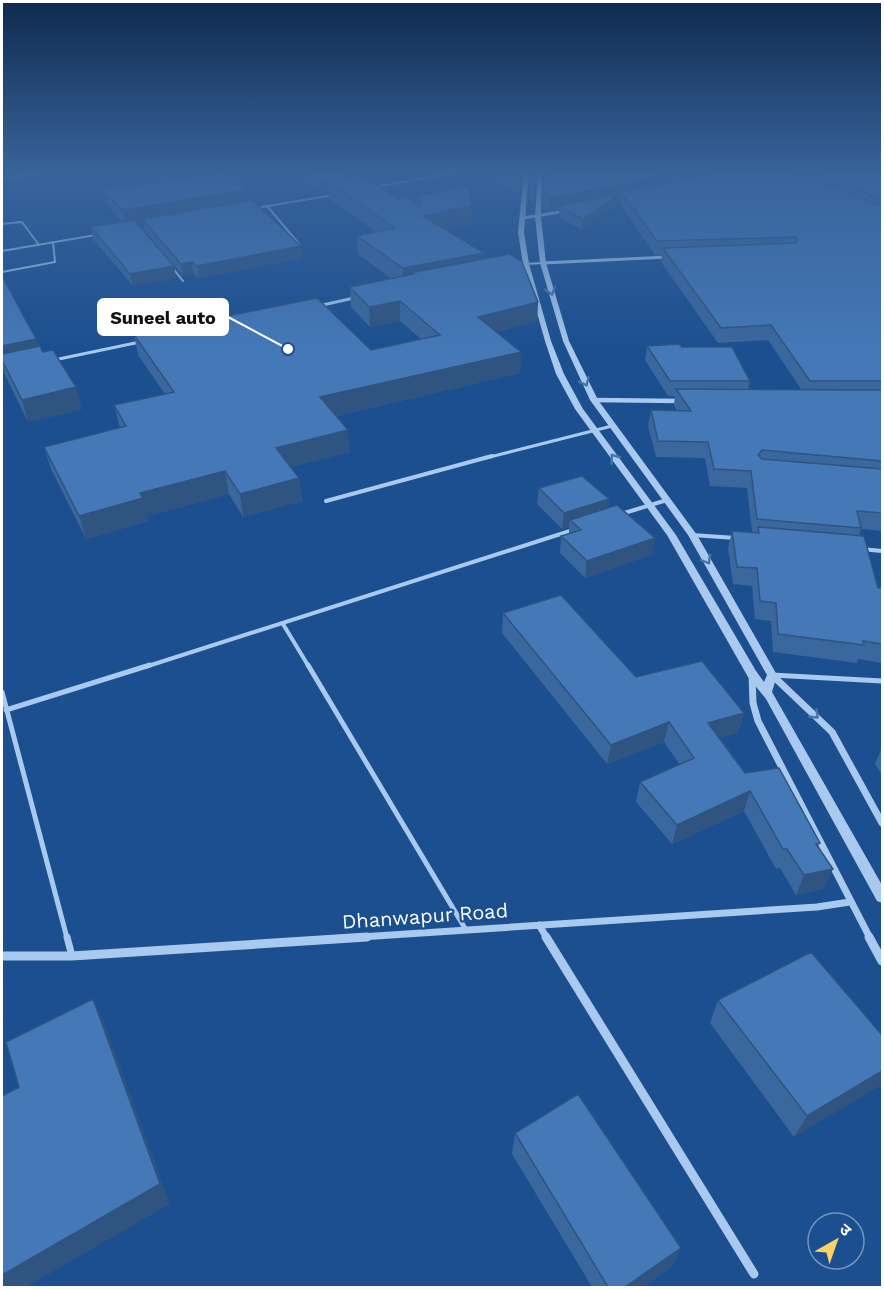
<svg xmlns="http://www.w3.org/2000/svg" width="884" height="1289" font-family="'Work Sans','Noto Sans Devanagari',sans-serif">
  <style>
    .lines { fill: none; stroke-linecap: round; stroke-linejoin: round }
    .service-far4 { stroke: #a9c9ee; stroke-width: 2 }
    .service-far3 { stroke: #a9c9ee; stroke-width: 3 }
    .service-far2 { stroke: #a9c9ee; stroke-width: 4 }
    .service-far1 { stroke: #a9c9ee; stroke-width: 5 }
    .service { stroke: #a9c9ee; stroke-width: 7 }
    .minor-far3 { stroke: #a9c9ee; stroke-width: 3 }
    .minor-far2 { stroke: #a9c9ee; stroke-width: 4.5 }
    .minor-far1 { stroke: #a9c9ee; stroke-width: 7 }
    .minor { stroke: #a9c9ee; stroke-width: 9 }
    .tertiary { fill: #a9c9ee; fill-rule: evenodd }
    .wall { fill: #3a679d }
    .shaded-wall { fill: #305480 }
    .building { fill: #4478b7; stroke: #305480; stroke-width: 1.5 }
    .oneway { stroke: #4674ac }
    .labels { text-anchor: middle; stroke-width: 4.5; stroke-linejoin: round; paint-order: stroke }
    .near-street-label { font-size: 20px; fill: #fff; stroke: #1b4f8f }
    .leader { fill: none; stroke: #fff; stroke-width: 2 }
    .callout-dot { fill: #fff; stroke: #1b4f8f; stroke-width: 2 }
    .callout { fill: #fff; stroke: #fff; stroke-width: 2 }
    .callout-label { font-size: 18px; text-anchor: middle; font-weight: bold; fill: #111 }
  </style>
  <rect width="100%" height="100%" fill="#1b4f8f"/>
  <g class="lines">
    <path class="service-far4" d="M356 171 365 179
      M2 179 57 171
      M374 187 466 171
      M268 207 299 244
      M256 208 333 195
      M2 224 22 222 39 245
      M2 251 96 235
      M524 264 543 263
      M171 266 183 281
      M2 272 55 262 53 242"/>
    <path class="service-far3" d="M318 306 354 298
      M54 360 140 342
      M486 458 612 426"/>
    <path class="service-far2" d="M326 501 492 456
      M621 514 667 500
      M692 535 736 538
      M861 549 882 551
      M283 624 309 667
      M145 667 573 530"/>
    <path class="service-far1" d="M308 665 466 930
      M772 675 882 681
      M2 692 67 938
      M6 710 150 665"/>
    <path class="service" d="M67 937 72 956"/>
    <path class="minor-far3" d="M523 218 566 211
      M543 263 668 257"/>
    <path class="minor-far2" d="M594 400 680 401"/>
    <path class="minor-far1" d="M752 674 753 703 758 721 870 938
      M772 675 832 732 882 823
      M539 925 547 938
      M345 938 817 907 850 902"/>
    <path class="minor" d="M546 937 754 1274
      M869 937 882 961
      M2 956H72L367 937"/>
    <path class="tertiary" d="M524 171H529L524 232 529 264 551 341 564 374 583 409 676 535 756 671 764 682 767 675 688 535 590 400 563 341 540 263 535 217 538 171H542L541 217 546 263 569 341 598 400 697 535 777 675 772 692 882 885V903L877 901 766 699 748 677 667 535 575 409 556 374 545 341 523 264 518 232Z"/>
  </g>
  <path class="wall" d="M294 171H351L356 177 399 199 416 204V196L472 206 471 224 445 229 484 253V259L538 302 537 321 496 332 521 352 520 373 336 416 349 452 291 467 299 478 302 501 243 517 229 494 147 516 148 521 86 539 51 469 44 447 120 428 114 405 165 394 138 355 134 335 371 350 421 339 400 321 370 327 351 307 350 287 392 279 358 254 357 236 376 232 329 198 328 191 321 193 294 173Z
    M470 171H522L520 192Z
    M531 171H536L534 202 529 200Z
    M544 171H882V531L861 529 859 536 878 588H882V663L858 659 857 663 773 652 771 621 755 619 752 586 733 584 728 548 732 531 752 532 747 488 710 486 705 458 656 457 648 426 651 410 677 411 674 405 675 396H668L645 360 647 346 682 347 750 381 748 389H801L768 340 718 343 661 262 662 255H655L620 204 621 197H618L617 205 582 230 559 217V209L549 211 543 208Z
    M104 190H246L247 201 302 258 199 278 194 274 183 276 144 230 143 223 138 224 176 278 133 286 93 239 91 227 122 222 107 205Z
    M2 276 36 339 38 346 43 352 82 409 28 422 5 375 3 368 2 367Z
    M539 488 609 499 608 508 653 554 585 578 560 553 561 536 569 534V527L562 529 537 504Z
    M503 613 636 677 744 713 738 733 719 738 745 773 820 843 818 846 824 888 796 895 780 868 776 869 744 811 672 844 636 802 640 782 680 765 664 742 607 764 502 633Z
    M882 747V775L875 764Z
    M718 1000 882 1035 794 1137 710 1023Z
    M515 1133 681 1248 672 1266 643 1287H592L512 1154Z"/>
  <path class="shaded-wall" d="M688 171H746L621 192V197H618L617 205 582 230 583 219 559 206V209L549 211 550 198Z
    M356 175V187L328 182V191L321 193 320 181Z
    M246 190 248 205 142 219 143 223 125 226 122 210Z
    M472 206 471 224 423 233V216Z
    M301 246 302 258 199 278 197 266Z
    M484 253V271L410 273 411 285 403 287V268Z
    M192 262 194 274 183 276 181 264Z
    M174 266 176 278 133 286 130 274Z
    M400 301V321L370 327 369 307Z
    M538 302 537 321 477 337 478 317Z
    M36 339 42 359 2 360V346Z
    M521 352 520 373 322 419 320 397Z
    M76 387 82 409 28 422 22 400Z
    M348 430 349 452 279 470 276 448Z
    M225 471 229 494 147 516 148 521 86 539 79 516 140 493Z
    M299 478 302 501 243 517 240 494Z
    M609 499 607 515 570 520 569 527 562 529 564 513Z
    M655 538 653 554 585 578 587 561Z
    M744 713 738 733 703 743 708 723Z
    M669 722 664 742 607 764 611 745Z
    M750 791 744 811 672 844 677 825Z
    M833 869 824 888 796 895 804 875Z
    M93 999 104 1022 170 1204 26 1287H2V1275Z
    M882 1071V1085L794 1137 807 1116Z
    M681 1248 672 1266 643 1287H625Z"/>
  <path class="building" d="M306 171H351L356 175 320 181Z
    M500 171H521L520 179Z
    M531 171H536L534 190 530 187Z
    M544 171H688L550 198 544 195Z
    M725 171H791L882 206V381H810L771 325 721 328 663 248 794 243 798 241 796 237 657 241 621 192Z
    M810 171H882V200Z
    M227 172 246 190 122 210 104 190Z
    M362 176 399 199 407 197 419 205 422 201 416 196 468 187 472 206 423 216 484 253 403 268 357 236 395 228 328 182Z
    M618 194 583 219 559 206Z
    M252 200 301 246 197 266 192 262 181 264 142 219Z
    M134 220 174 266 130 274 91 227Z
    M510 254 522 262 538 302 478 317 521 352 320 397 348 430 276 448 299 478 240 494 225 471 140 493 143 498 79 516 44 447 126 426 114 405 174 392 134 335 317 298 371 350 440 335 400 301 369 307 350 287 413 274 410 273Z
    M2 276 36 339 2 346Z
    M679 344 682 347H732L750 381H670L647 346Z
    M40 346 43 352 53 350 76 387 22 400 2 360V354Z
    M676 389 882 390V461L762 450 758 455 762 459 882 469V513L857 511 861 528 757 519 751 471 714 469 708 442 658 441 651 410 691 411Z
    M582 476 609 499 564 513 539 488Z
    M617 505 655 538 587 561 561 536 581 530 570 520Z
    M758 527 864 536 878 588H882V644L863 641 864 645 778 634 776 603 760 601 757 568 737 567 732 531 759 533Z
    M561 595 636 677 702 661 744 713 708 723 745 773 779 768 820 843 816 844 833 869 804 875 787 849H783L750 791 677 825 640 782 694 758 669 722 611 745 503 613Z
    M811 952 882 1035V1071L807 1116 718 1000Z
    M93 999 160 1184 2 1275V1096L19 1087 6 1042Z
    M578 1094 681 1248 625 1287H608L515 1133Z"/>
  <defs><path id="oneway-chevron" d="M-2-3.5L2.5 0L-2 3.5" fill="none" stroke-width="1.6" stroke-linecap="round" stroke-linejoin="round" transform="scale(1.5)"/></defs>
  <g class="oneway">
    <use href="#oneway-chevron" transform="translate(551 291) rotate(74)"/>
    <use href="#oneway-chevron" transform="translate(585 382) rotate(65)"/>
    <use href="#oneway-chevron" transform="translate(614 458) rotate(-127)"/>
    <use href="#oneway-chevron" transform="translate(707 560) rotate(60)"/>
    <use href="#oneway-chevron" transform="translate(815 715) rotate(43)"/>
  </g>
  <linearGradient id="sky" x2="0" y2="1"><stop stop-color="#0f2b4f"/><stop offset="0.49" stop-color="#39639b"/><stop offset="1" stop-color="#39639b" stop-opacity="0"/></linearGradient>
  <rect width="884" height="352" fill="url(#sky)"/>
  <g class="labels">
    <g class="near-street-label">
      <text transform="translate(425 916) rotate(-4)" y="7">Dhanwapur Road</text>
    </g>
  </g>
  <path class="leader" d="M288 349L228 317"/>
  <circle class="callout-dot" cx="288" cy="349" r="6"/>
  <rect class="callout" x="98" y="299" width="130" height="36" rx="6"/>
  <g class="callout-label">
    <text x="163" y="324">Suneel auto</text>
  </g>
  <rect width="884" height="1289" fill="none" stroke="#ffffff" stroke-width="6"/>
  <g transform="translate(836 1241) rotate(40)"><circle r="28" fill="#1b4f8f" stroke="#7695bc" stroke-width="1.5"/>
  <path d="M0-4.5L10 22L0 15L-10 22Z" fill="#ffd166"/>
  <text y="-9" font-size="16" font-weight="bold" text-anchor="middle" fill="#ffffff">उ</text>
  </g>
</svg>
